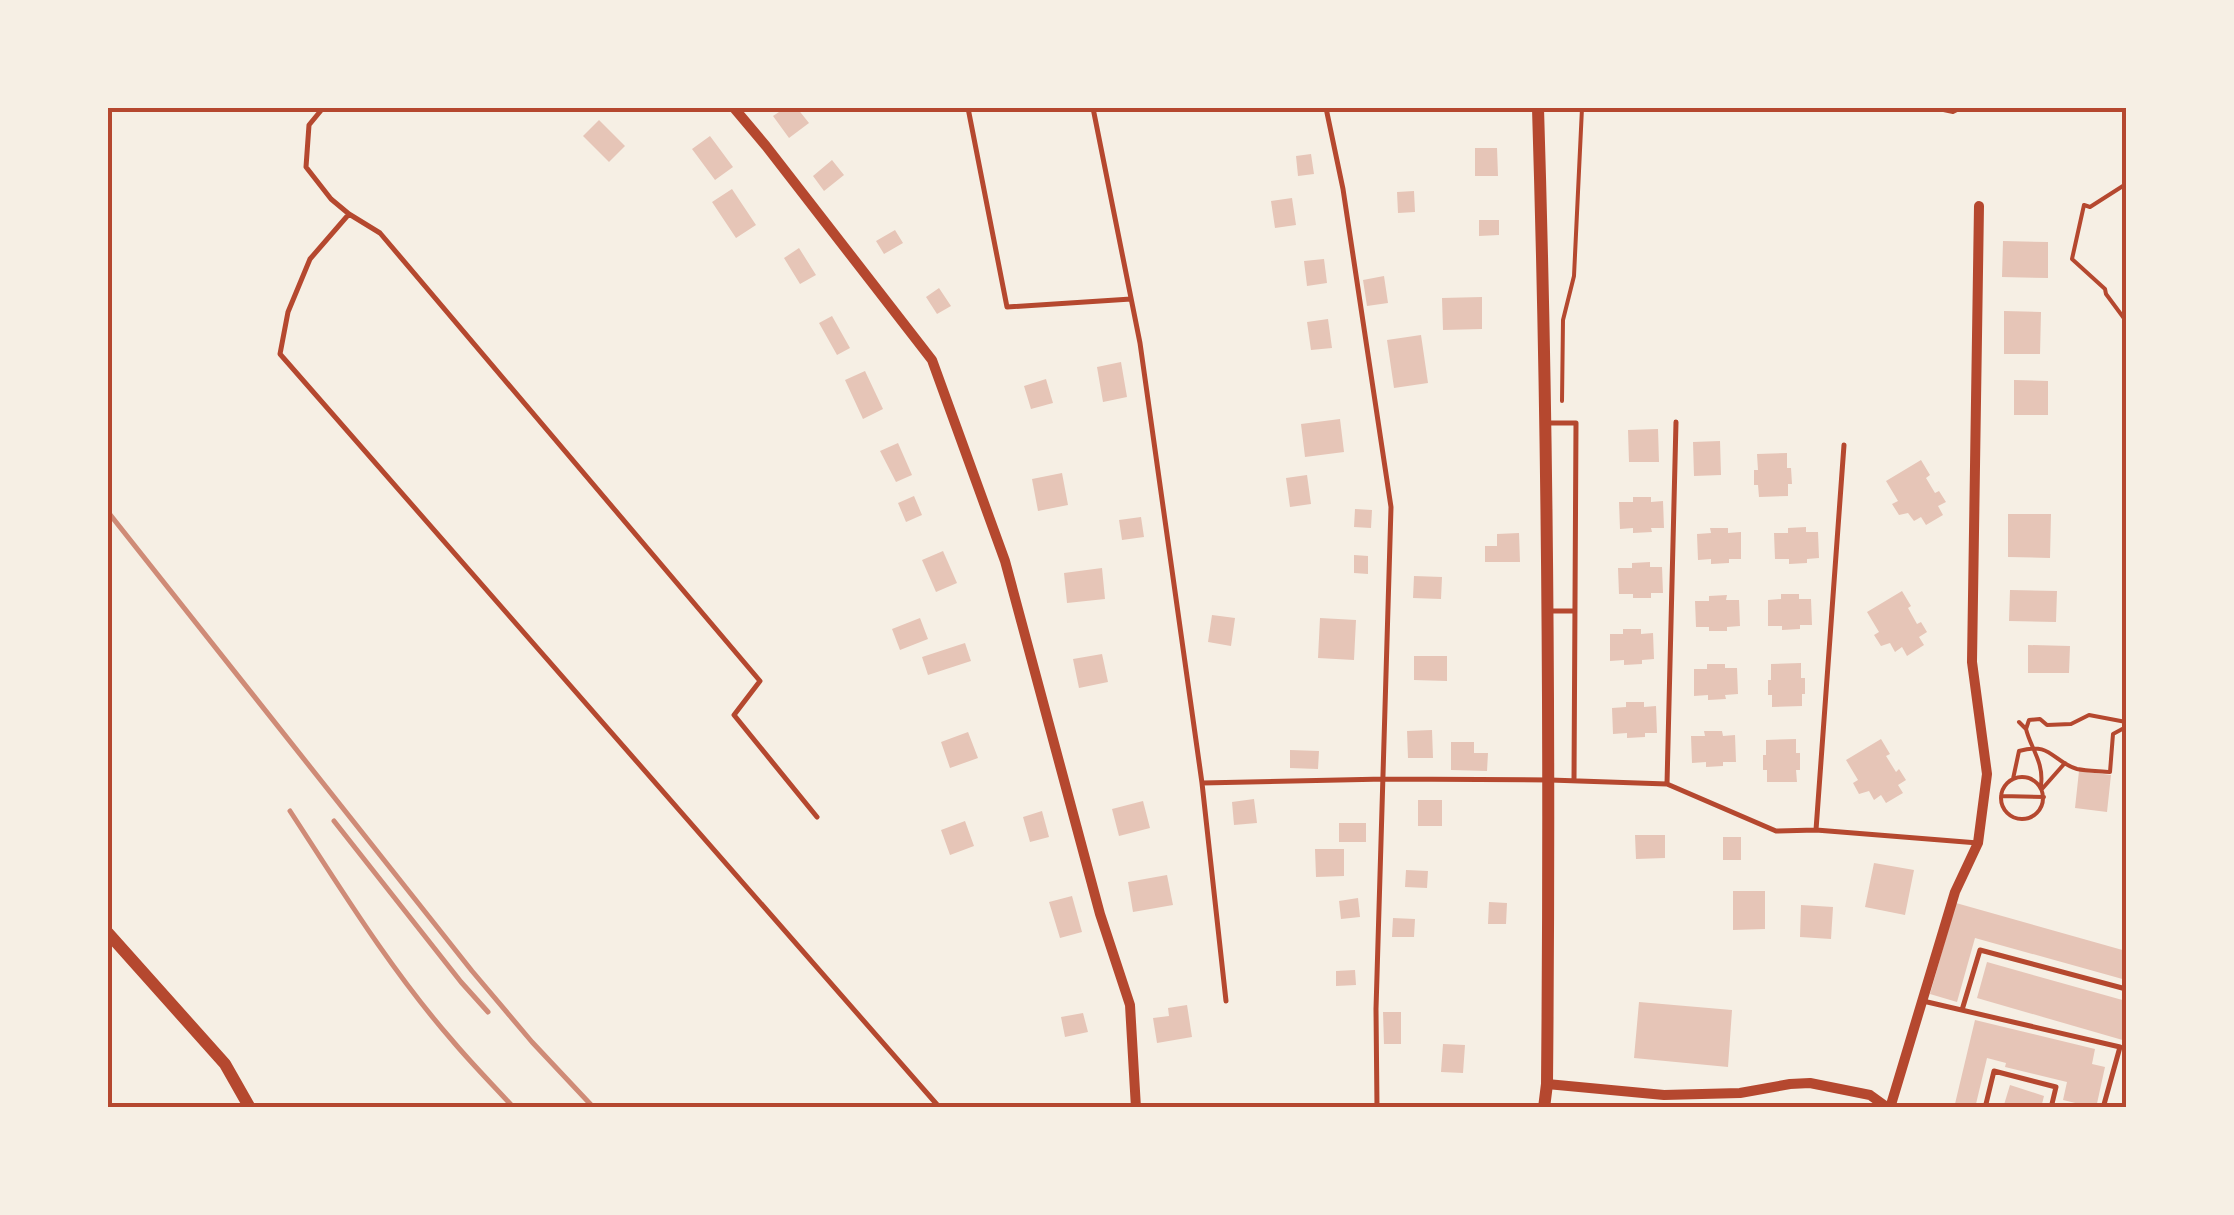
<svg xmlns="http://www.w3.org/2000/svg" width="2234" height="1215" font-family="Literata,serif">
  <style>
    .building { fill: #e6c5b7 }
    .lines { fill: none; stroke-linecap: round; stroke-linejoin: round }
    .path { stroke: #b5482f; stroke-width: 4 }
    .service { stroke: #b5482f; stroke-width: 5 }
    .minor { stroke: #b5482f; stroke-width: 10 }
    .tertiary { stroke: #b5482f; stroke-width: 12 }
    .rail { stroke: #cf8b77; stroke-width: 5 }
    .neatline { fill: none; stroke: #b5482f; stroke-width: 4 }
  </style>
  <rect width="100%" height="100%" fill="#f6efe4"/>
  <path class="building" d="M785 108H797L809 123 789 138 773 116Z
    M599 120 625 146 609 162 583 136Z
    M710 136 733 167 715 180 692 149Z
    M1475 148H1497L1498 176H1475Z
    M1311 154 1314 174 1298 176 1296 156Z
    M832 160 844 175 824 191 813 176Z
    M732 189 756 225 736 238 712 202Z
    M1414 191 1415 212 1398 213 1397 192Z
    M1292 198 1296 225 1275 228 1271 201Z
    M1479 220H1499V235L1479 236Z
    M895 230 903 243 884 254 876 241Z
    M2003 241 2048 242V278L2002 277Z
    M799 248 816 275 800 284 784 258Z
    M1324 259 1327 283 1307 286 1304 261Z
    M1384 276 1388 303 1367 306 1363 280Z
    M939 288 951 306 937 314 926 297Z
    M1482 297V329L1443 330 1442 298Z
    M2004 311 2041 312 2040 354H2004Z
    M832 316 850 348 837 355 819 323Z
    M1328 319 1332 348 1311 350 1307 322Z
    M1421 335 1428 383 1394 388 1387 340Z
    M1121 362 1127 397 1103 402 1097 367Z
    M865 371 883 409 863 419 845 380Z
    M1046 379 1053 403 1031 409 1024 386Z
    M2014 380 2048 381V415H2014Z
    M1340 419 1344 452 1305 457 1301 424Z
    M1658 429 1659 462H1629L1628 430Z
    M1720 441 1721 475 1694 476 1693 442Z
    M898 443 912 475 896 482 880 451Z
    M1787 453V468H1791L1792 484H1788V496L1759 497 1758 485H1754V470H1758L1757 454Z
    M1921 460 1930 475 1926 478 1935 493 1939 491 1946 502 1938 506 1943 515 1926 525 1921 517 1914 521 1908 513 1899 515 1892 504 1898 501 1886 481Z
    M1062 473 1068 505 1038 511 1032 479Z
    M1307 475 1311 504 1290 507 1286 478Z
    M914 496 922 515 906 522 898 503Z
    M1633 497H1651V502L1663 501 1664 528H1651L1652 532 1633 533V528L1620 529 1619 502H1633Z
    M1355 509 1372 510 1371 528 1354 527Z
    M2008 514H2051L2050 558 2008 557Z
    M1141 517 1144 537 1122 540 1119 520Z
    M1806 527V532H1818L1819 558 1807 559V563L1789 564V559H1775L1774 533H1788V528Z
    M1710 528H1728V533L1741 532V559H1729V563L1711 564V559L1698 560 1697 534 1711 533Z
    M1519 533 1520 562H1485V546H1497V534Z
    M943 551 957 583 936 592 922 560Z
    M1354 555 1368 556V574L1354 573Z
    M1650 562V567H1662L1663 593H1651V598H1633V594H1619L1618 568H1632V563Z
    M1102 568 1105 599 1067 603 1064 573Z
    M1414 576 1442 577 1441 599 1413 598Z
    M2010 590 2057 591 2056 622 2009 621Z
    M1902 591 1911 606 1908 608 1917 624 1921 622 1927 632 1919 637 1924 645 1907 656 1902 647 1895 652 1890 643 1881 646 1874 635 1879 632 1867 612Z
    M1781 594H1799V599H1811L1812 625H1800V629L1782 630V626H1768V600L1781 599Z
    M1727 595 1726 600H1739L1740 626 1727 627V631H1709V627H1696L1695 601H1709V596Z
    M1212 615 1235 618 1231 646 1208 642Z
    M920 618 928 639 900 650 892 629Z
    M1320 618 1356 620 1354 660 1318 658Z
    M1623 629H1641V634L1653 633 1654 659 1642 660V664L1624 665V660L1610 661V634H1623Z
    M965 643 971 661 928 675 922 657Z
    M2028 645 2070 646 2069 673H2028Z
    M1102 654 1108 682 1079 688 1073 659Z
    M1414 656H1447V681L1414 680Z
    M1801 663V678H1805V694H1802V706L1772 707V695H1768V680H1771V664Z
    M1707 664H1725V668H1737L1738 694 1725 695 1726 699 1708 700V695L1694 696V669H1707Z
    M1626 702H1644V707L1656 706 1657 733H1645V737L1627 738V733L1613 734 1612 708 1626 707Z
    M1432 730 1433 758H1408L1407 731Z
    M1704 731H1722L1723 736 1735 735 1736 762H1723V766L1706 767V762L1692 763 1691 736H1705Z
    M968 732 978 758 950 768 941 742Z
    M1796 739V753H1800V770H1796L1797 782H1767V770H1763V755H1766V740Z
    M1881 739 1890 754 1886 756 1896 772 1899 769 1906 780 1898 785 1903 793 1886 803 1881 795 1874 800 1869 791 1859 794 1853 783 1858 780 1846 760Z
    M1451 742H1474V753H1488L1487 771 1451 770Z
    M1290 750 1319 751 1318 769 1290 768Z
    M2079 771 2111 775 2107 812 2075 808Z
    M1254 799 1257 823 1234 825 1232 802Z
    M1418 800H1442V826H1418Z
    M1143 801 1150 828 1119 836 1112 809Z
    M1042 811 1049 837 1030 842 1023 817Z
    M965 821 974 846 950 855 941 830Z
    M1339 823H1366V842H1339Z
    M1635 835H1665V858L1636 859Z
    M1723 837H1741V860H1723Z
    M1315 849H1344V876L1316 877Z
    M1874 863 1914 870 1905 915 1865 907Z
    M1406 870 1428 871 1427 888 1405 887Z
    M1167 875 1173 905 1133 912 1128 882Z
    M1733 891H1765V929L1733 930Z
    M1072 896 1082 932 1060 938 1049 902Z
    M1358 898 1360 917 1341 919 1339 901Z
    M1489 902 1507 903 1506 924H1488Z
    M1956 903 2126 951V980L1975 938 1957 1002 1930 994Z
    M1801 905 1833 907 1831 939 1800 937Z
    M1393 918 1415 919 1414 937H1392Z
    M1987 962 2126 1001V1041L1977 998Z
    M1355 970 1356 985 1336 986V971Z
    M1639 1002 1732 1010 1728 1067 1634 1058Z
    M1187 1005 1192 1037 1157 1043 1153 1018 1169 1016 1168 1008Z
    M1383 1012H1401V1044H1384Z
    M1083 1013 1088 1032 1065 1037 1061 1017Z
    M1975 1020 2095 1049 2092 1064 2105 1067 2096 1108 2063 1100 2067 1082 2005 1067 2006 1063 1987 1058 1975 1108H1954Z
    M1443 1044 1465 1045 1463 1073 1441 1072Z
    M2010 1085 2044 1096 2041 1108H2003Z"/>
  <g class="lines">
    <path class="path" d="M1934 108 1953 112 1961 108
      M2126 184 2090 207 2084 205 2072 259 2105 289 2106 294 2126 321
      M1562 401 1563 320 1574 276 1582 108
      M2019 722 2026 729 2029 720 2040 719 2047 725 2071 724 2089 715 2126 722
      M2026 729C2031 749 2044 762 2041 785
      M2001 798a21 21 0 1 1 42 0a21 21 0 1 1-42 0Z
      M2013 779 2019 751C2050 741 2053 762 2077 769 2087 771 2100 771 2110 772L2113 734 2126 727
      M2042 789 2065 763
      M2001 796 2044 797
      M2126 914V915"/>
    <path class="service" d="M323 108 309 125 306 167 331 199 349 214 310 259 288 312 280 354 940 1108
      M968 108 1007 307 1131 299
      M1093 108 1140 343 1202 783 1226 1001
      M1326 108 1343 189 1391 507 1376 1009 1377 1108
      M349 214 380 233 760 681 734 715 817 817
      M1546 423H1576L1574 781
      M1548 611H1575
      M1202 783 1385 779 1550 780 1667 784 1776 831 1816 830 1978 843
      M1667 784 1676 422
      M1816 830 1844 445
      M1923 1001 2120 1047 2103 1108
      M1962 1010 1980 950 2126 989
      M1985 1108 1994 1071 2056 1087 2051 1108"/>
    <path class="minor" d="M734 108 766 146 932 360 1005 561 1100 914 1130 1005 1136 1108
      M1547 1084 1664 1095 1740 1093 1790 1084 1810 1083 1870 1095 1888 1108
      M1890 1108 1955 892 1978 843 1987 774 1972 662 1979 206"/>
    <path class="tertiary" d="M1538 108C1548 433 1550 758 1547 1084L1544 1108
      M108 933 225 1064 250 1108"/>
    <path class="rail" d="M108 512 472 971 532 1042 594 1108
      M290 811C341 889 390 969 451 1039 471 1063 493 1085 514 1108
      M334 821 461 982 488 1012"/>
  </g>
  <rect width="2234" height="1215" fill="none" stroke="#f6efe4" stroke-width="220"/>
  <rect x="110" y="110" width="2014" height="995" class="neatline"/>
</svg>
